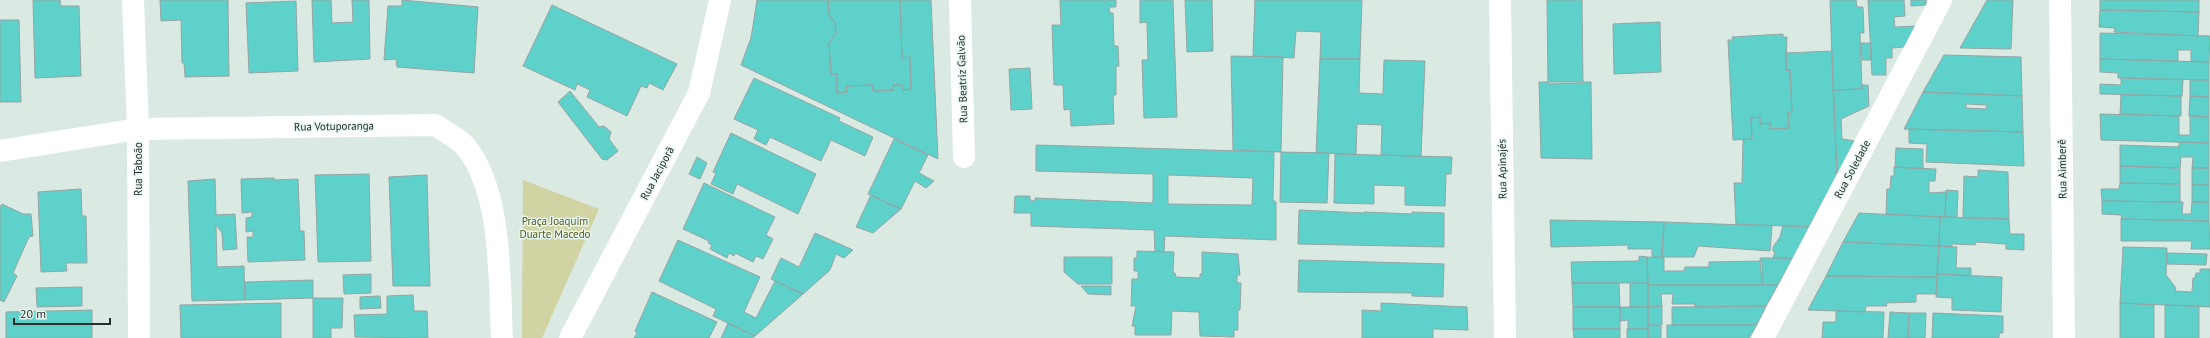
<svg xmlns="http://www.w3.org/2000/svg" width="2210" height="338" font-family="'PT Sans',sans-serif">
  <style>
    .green { fill: #d1d3a2 }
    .building { fill: #5fd1cb; stroke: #94a5a4; fill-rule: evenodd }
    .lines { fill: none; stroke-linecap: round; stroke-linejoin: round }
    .minor { stroke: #fff; stroke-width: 22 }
    .tertiary { stroke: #fff; stroke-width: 22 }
    .labels { text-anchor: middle; stroke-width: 3; stroke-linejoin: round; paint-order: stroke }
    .street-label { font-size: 11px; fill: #272d2a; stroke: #e7f7ef }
    .park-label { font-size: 11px; fill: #595a1f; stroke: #e7f7ef }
  </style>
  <rect width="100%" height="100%" fill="#dae9e2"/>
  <path class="green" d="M523 180 599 209 542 338H522Z"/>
  <path class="building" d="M33 0H60L61 6H79L81 76 35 78Z
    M160 0H228L229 76 185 77 184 63H182L181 20 161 21Z
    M312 0H331L332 23 353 22 352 0H369L370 59 314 62Z
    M402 0 478 7 474 73 397 67 396 59 384 60 388 6H402Z
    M757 0H828L829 14 835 23 836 33 829 43 831 74H837V93L847 92 846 86 873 85V91L893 90V85H902L903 90 911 89 910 57 902 58 900 0H931L938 159 741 65 751 38Z
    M828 0H900L902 58 910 57 911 89 903 90 902 85H893V90L873 91V85L846 86 847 92 837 93V74H831L829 43 836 33 835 23 829 14Z
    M1060 0H1116V7H1109L1110 13H1113L1114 46H1118L1119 66H1116V95H1113L1114 124 1071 126 1070 109 1064 110 1063 85H1054L1052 25H1061Z
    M1140 0H1173L1177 117 1144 118 1142 60H1148L1147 22 1140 23Z
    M1185 0H1212L1213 51 1187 52Z
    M1255 0H1362L1360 59H1320L1321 32 1296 31 1294 58 1253 56Z
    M1547 0H1582L1583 83 1548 84Z
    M1830 0H1856L1857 7H1863L1864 33H1860L1862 89 1833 90Z
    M1868 0H1904L1905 16 1894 17 1895 27 1916 26 1904 47 1892 48V58H1886V75H1872Z
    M1911 0H1926V5L1911 6Z
    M1987 0H2013L2011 49 1960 48Z
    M2100 0H2199V12L2100 10Z
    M296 1 298 71 249 73 246 3Z
    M552 5 677 64 663 90 649 83 647 88 641 86 627 116 587 97 590 90 577 84 575 90 523 66Z
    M2100 10 2199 12 2198 36 2114 32 2115 28 2099 27Z
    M0 20H19L21 102H0Z
    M1660 22 1661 72 1614 74 1613 24Z
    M2100 33 2210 36 2209 62 2191 61V50H2178V61L2100 59Z
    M1783 34V37H1787L1786 70H1790L1792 112H1788L1789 128 1770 129V123L1760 124V117L1751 118 1752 139 1733 140 1728 40H1733L1732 37Z
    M1861 43H1871V60H1862Z
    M1832 51 1837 175 1809 227 1736 224 1734 183H1742L1743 140 1752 139 1751 118 1760 117V124L1770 123V129L1789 128 1788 112H1792L1790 70H1786V53Z
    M1944 55 2021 57 2022 96 1923 92Z
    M1231 56 1283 57 1281 152 1233 150Z
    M1320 59H1360L1359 93 1383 94 1384 60 1425 61 1421 156 1381 155 1382 125 1357 124 1356 154 1316 153Z
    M2100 59 2209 62V80L2118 78V73L2100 72Z
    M1030 68 1032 109 1011 110 1009 69Z
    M754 78 840 118 839 121 873 137 865 156 831 140 821 161 770 137 766 145 754 139 758 130 734 119Z
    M2121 78 2183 80 2182 96 2100 94V84L2121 85Z
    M2190 80H2209V97L2190 96Z
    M1539 82H1591L1592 159 1541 158Z
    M1862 85H1868L1869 106 1841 119 1842 139 1855 141 1837 175 1833 90 1862 89Z
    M570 91 599 127 604 126 611 132 609 139 618 151 607 160 602 159 558 102Z
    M1923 92 2022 96 2023 132 1904 129ZM1966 104 1987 105 1986 109 1966 108Z
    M2121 95 2181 96V116L2120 114Z
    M2190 96 2209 97V117L2189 116Z
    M2100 114 2179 116V135H2190V116L2209 117V143L2101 140Z
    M1909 129 2023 132 2024 166 1926 162 1927 144 1909 143Z
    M731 133 816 174 798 214 737 184 733 194 711 184 716 173 713 172Z
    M894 139 928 155 919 173 934 181 926 188 915 181 901 209 868 194Z
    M2179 142 2209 143V168H2192L2193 157H2181L2180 168 2120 166V145L2179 147Z
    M1036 145 1274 152 1273 200 1276 202V240L1165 236 1164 252 1155 251 1154 230 1031 226V213H1014L1015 196H1030V200L1035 201V198L1153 203V174L1036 171ZM1168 175 1253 178 1252 205 1168 204Z
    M1896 148 1923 149V169L1895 167Z
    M1281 152 1329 153 1327 203 1280 202Z
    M1335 154 1452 157 1451 174H1446L1445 206 1405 205V186L1374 185V204L1334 203Z
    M697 157 707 163 700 179 689 174Z
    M2120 166 2180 168V184L2120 183Z
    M1894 167 1936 169 1935 181H1929V193L1946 192 1945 217 1886 214 1887 189H1890L1891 176H1894Z
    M2192 168H2209V185H2192Z
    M1978 170 2008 172 2009 219 1963 218 1964 176 1978 177Z
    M369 174 371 261 318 262 315 175Z
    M427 175 430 286H393L389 177Z
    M274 178V180L298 179 300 231H304L305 260 248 262 247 237H253V231L246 232V218L252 217V212L242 213 241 179Z
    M215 179 216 215 235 214 237 249 223 250 222 233 216 225 217 267 244 266 245 300 192 301 188 181Z
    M704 183 775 217 766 235 773 239 763 259 756 256 753 262 735 253 734 256 729 253 727 258 710 249 712 245 708 243 709 241 683 229Z
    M2120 183 2180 184V202L2102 201 2101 189H2119Z
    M2192 185H2209V202H2192Z
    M81 189 82 216H86L87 263H66L67 271 41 272 38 192Z
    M1946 190 1958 191 1957 217H1945Z
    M871 195 901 209 873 233 856 227Z
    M2102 201 2183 202 2182 214H2191L2192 202H2209V221L2121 219 2122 215 2102 214Z
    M2 204 23 214H31L33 236 29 237 13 273 17 276 4 302 0 300V207Z
    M1299 210 1364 213V212L1412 214V212L1444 213V247L1298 244Z
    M1859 213 1940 217 1939 246 1843 242Z
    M1940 217 2009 219 2010 234H2024V250L2006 249V244L1976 242 1975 245 1952 244V247L1939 246Z
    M2121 219 2209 221 2210 249H2191L2192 241H2121Z
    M1550 220 1664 222 1662 257H1652V249H1628V245L1551 247Z
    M1664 222 1772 226 1770 251 1698 246 1694 257H1662Z
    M1783 225 1809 227 1793 258H1773L1775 252 1773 251V247L1780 237Z
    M815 233 853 250 844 258 836 254 830 270 803 294 771 279 781 258 799 267Z
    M678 240 760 277 744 312 756 318 775 281 803 294 755 336 713 316 716 309 659 281Z
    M1843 242 1939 246 1937 277 1826 276Z
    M1939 246 1957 247 1956 268H1971V276L1937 274Z
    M2123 247 2167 248 2166 275 2176 288 2175 291 2192 292 2193 278H2195L2196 273H2200V269H2210V307L2120 303Z
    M1137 251 1174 252 1173 273H1175L1176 277 1200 278V274H1202V252L1238 254 1240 275H1237V283H1241L1240 310H1238V330H1234V337L1200 336 1199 312 1172 311 1171 335H1135V326H1132L1136 306H1131L1132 279H1138V271H1134V258H1137Z
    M2167 253 2207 254 2206 265 2167 264Z
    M1639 256 1647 257 1648 283H1572L1571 262 1639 261Z
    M1064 257H1112V284H1078L1064 272Z
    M1647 257 1664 258V271H1684L1685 267H1709V262L1762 261V285H1648Z
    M1760 258H1793L1778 285H1762Z
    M1299 260 1444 264 1443 297 1412 296V293L1298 292Z
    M371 274V293L344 294 343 275Z
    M1937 274 2002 277 2001 312 1952 310V298L1936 297Z
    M1826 276 1937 277V294H1916V302L1886 303 1887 306H1866L1865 312 1808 310Z
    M313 280V298L245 300V282Z
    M1572 283H1619L1620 307H1573Z
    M1648 283V307H1630V284Z
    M1648 285H1778L1766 306 1695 307V304H1672L1673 294H1661L1662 306 1648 307Z
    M1081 286H1111V295L1088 294Z
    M82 287V306L37 307 36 288Z
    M652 292 717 322 709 338H634L637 333 635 331Z
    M413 295 414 311H427L428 338 355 337 354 315 387 314V296Z
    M378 296H380L381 308 360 309V297Z
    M313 298H343L342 328H331V338H313Z
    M281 303V338H181L180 305Z
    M1381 303 1467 307 1468 330 1433 329V338H1362V310L1381 311Z
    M2120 303 2154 305V338H2120Z
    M2165 305 2199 306V338H2165Z
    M1662 306V325H1648V307Z
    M1766 306 1757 325H1672V307Z
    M1573 307H1620V329H1573Z
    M1620 307H1648V329H1628V320L1620 321Z
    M92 310V338H6V312Z
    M1836 311 1884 312 1883 338H1822L1823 322H1836Z
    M1890 312 1909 313 1908 338H1888Z
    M1909 313H1926L1925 338H1908Z
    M1933 313 2003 316V333H1999V338H1932Z
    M728 323 755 336 752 338H721Z
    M1648 325 1661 326V338H1648Z
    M1667 325H1757L1749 338H1667Z
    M1573 329H1620V338H1574Z
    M1627 329H1648V338H1627Z"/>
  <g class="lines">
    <path class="minor" d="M133 0 138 129 139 338
      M960 0 964 157
      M2060 0 2064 338
      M0 151 138 129 435 125C444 131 458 138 465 146 503 191 499 281 502 338
      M570 338 699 93 720 0
      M1763 338 1941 0"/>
    <path class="tertiary" d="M1500 0 1505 338"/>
  </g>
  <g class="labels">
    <g class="street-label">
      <text transform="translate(962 79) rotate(-92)" y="4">Rua Beatriz Galvão</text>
      <text transform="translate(334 126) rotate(-1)" y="4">Rua Votuporanga</text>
      <text transform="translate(138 169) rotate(-90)" y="4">Rua Taboão</text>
      <text transform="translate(1502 169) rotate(-91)" y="4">Rua Apinajés</text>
      <text transform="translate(1852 169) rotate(-62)" y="4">Rua Soledade</text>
      <text transform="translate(2062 169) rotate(-91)" y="4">Rua Aimberê</text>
      <text transform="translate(657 173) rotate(-62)" y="4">Rua Jaciporã</text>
    </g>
    <g class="park-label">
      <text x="555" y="225">Praça Joaquim<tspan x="555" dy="13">Duarte Macedo</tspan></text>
    </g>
  </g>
  <path d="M14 318v6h96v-6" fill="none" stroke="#272d2a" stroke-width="2"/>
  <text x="20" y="318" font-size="12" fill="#272d2a" stroke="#e7f7ef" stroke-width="3" paint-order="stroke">20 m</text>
</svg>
